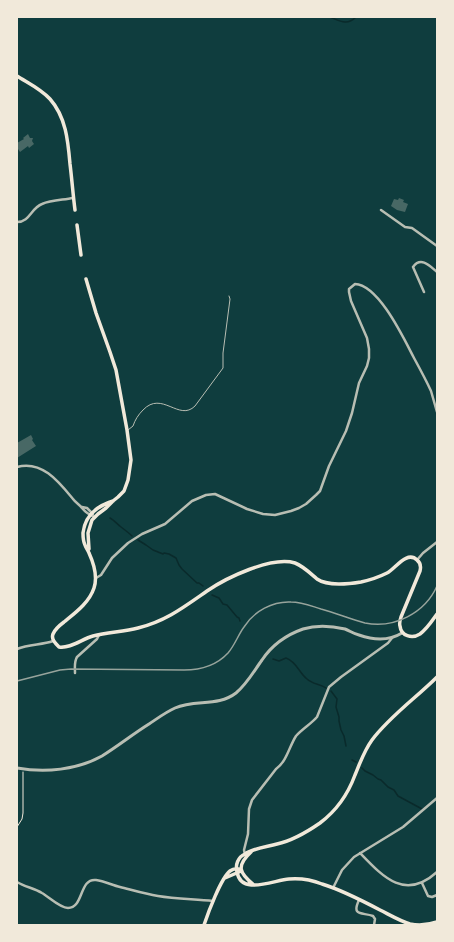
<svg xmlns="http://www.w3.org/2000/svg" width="454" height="942" font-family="'Asap Condensed',sans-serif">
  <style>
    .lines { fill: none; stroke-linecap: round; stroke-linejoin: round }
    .stream { stroke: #0a2a2b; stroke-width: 1.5 }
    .building { fill: #486865 }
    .path { stroke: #f1e9da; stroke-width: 1 }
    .service { stroke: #b8beb3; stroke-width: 1 }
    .minor { stroke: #b8beb3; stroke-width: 2.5 }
    .tertiary { stroke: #b8beb3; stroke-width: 3 }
    .secondary { stroke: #f1e9da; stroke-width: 3.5 }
    .rail { stroke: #97a49c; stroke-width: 1.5 }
  </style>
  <rect width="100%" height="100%" fill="#0f3d3e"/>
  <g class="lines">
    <path class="stream" d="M330 17C340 21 347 26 356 17
      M110 518C114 520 117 524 121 527 125 530 129 533 132 536
      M138 540 146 545 153 550 163 554 164 553 169 554 176 558 179 565 182 569 197 583H199L203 586
      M212 595 219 598 223 604 227 605 237 617 239 618 240 621
      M273 659 279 661 286 658C297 662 299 673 307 679 312 684 320 684 326 688
      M331 691 337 699 336 707 339 717V721L341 730 344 736 346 746
      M352 760 356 762
      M362 768 365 771 373 775 378 779 381 780 388 787 394 790 398 796 422 809"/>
  </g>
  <path class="building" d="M28 134 30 138H33L32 141 34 144 29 148 28 146 20 152 18 149 17 150V143L24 139 23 138Z
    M399 198 404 200 403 202 408 204 405 212 397 210 391 206 394 199 398 200Z
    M31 435 33 439 32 440 36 446 17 458V443Z"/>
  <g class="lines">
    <path class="path" d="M17 827 22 819 23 813V772"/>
    <path class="service" d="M128 430 133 426C135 420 138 415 143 410 162 390 179 422 195 406L223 368V353L230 299 229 296"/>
    <path class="minor" d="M381 210 405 227 412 228 437 246
      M17 222C30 222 31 208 42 204 51 200 63 200 73 198
      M424 292 413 267C421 256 430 266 437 272
      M17 467C42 460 59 482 73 499 76 503 80 505 82 508 86 513 89 515 95 517
      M82 507 87 508 93 514
      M417 560 423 553 437 542
      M96 578 101 575 112 558 128 543 142 534 165 524 192 501 206 495 215 494 247 509 263 514 275 515 291 511 299 508 306 504 316 495 320 491 329 466 346 431 352 413 359 383 367 366 369 358V349L367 338 351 301 349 292V289L355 284C379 285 404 339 414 358 420 369 426 380 431 391 433 398 435 405 437 412
      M17 649C29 644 42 645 53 641
      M75 673C75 667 74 662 77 657L97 639 99 635
      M360 853C383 877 405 901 437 872
      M245 855 244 850 248 834 249 809 252 800 276 769C287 761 289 747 296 736 302 729 311 724 317 717L329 687 341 677 388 643 392 638
      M17 882C25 887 34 888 42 893 49 897 60 908 68 908 84 908 79 878 96 880 104 881 112 885 120 887 132 890 145 894 158 896 176 899 195 899 213 901
      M422 883 428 896 432 897 437 895
      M333 888 342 870 354 857 403 827 437 798
      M359 900C351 917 363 912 373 916L375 919 374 925"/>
    <path class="tertiary" d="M17 768C45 773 77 770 102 756 118 746 133 734 149 724 158 718 166 712 175 708 195 699 218 707 236 693 247 684 254 671 262 660 272 645 286 635 303 629 316 625 332 626 345 629 350 631 354 634 359 635 373 640 389 641 402 633"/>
    <path class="secondary" d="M17 76C28 83 41 89 50 99 66 117 68 141 70 164 72 180 73 195 75 210
      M77 225 81 255
      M86 279 96 313 110 352 116 370 127 430 131 460 128 480 124 491 118 497 113 501 106 508 98 514 92 520 88 533 89 549
      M113 501C97 506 85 515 83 533 83 537 83 541 85 545 86 548 88 550 89 553 94 564 98 576 94 588 89 603 75 613 64 622 60 625 55 629 53 634 51 639 55 643 59 647 70 649 82 639 93 636 108 632 123 632 138 628 166 621 184 607 207 591 226 578 271 556 295 563 303 566 310 573 317 579 327 586 349 584 361 582 370 580 379 577 387 573 395 569 407 550 417 560 421 563 421 567 420 571L401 617C400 620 399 623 400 626 401 636 412 639 420 634 427 629 432 621 437 614
      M437 677C416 698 390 716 372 740 364 751 360 763 355 775 348 794 336 811 320 823 307 832 291 841 277 844 266 847 254 848 245 854 238 857 235 865 237 872 241 896 274 880 289 879 301 878 312 880 322 884 342 890 361 900 380 910 390 915 400 921 410 924 419 926 428 925 437 922
      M251 852C236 866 239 873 254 885
      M225 878 239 872
      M204 925C208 913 221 878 230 871 234 868 237 868 241 870"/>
    <path class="rail" d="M17 681 60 670 71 669 184 670C201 670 216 666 228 653 235 645 238 635 244 627 254 611 273 601 291 602 302 602 311 606 321 609 336 613 350 619 365 623 394 629 425 613 437 586"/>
  </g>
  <rect width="454" height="942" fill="none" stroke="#f1e9da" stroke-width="36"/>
</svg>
